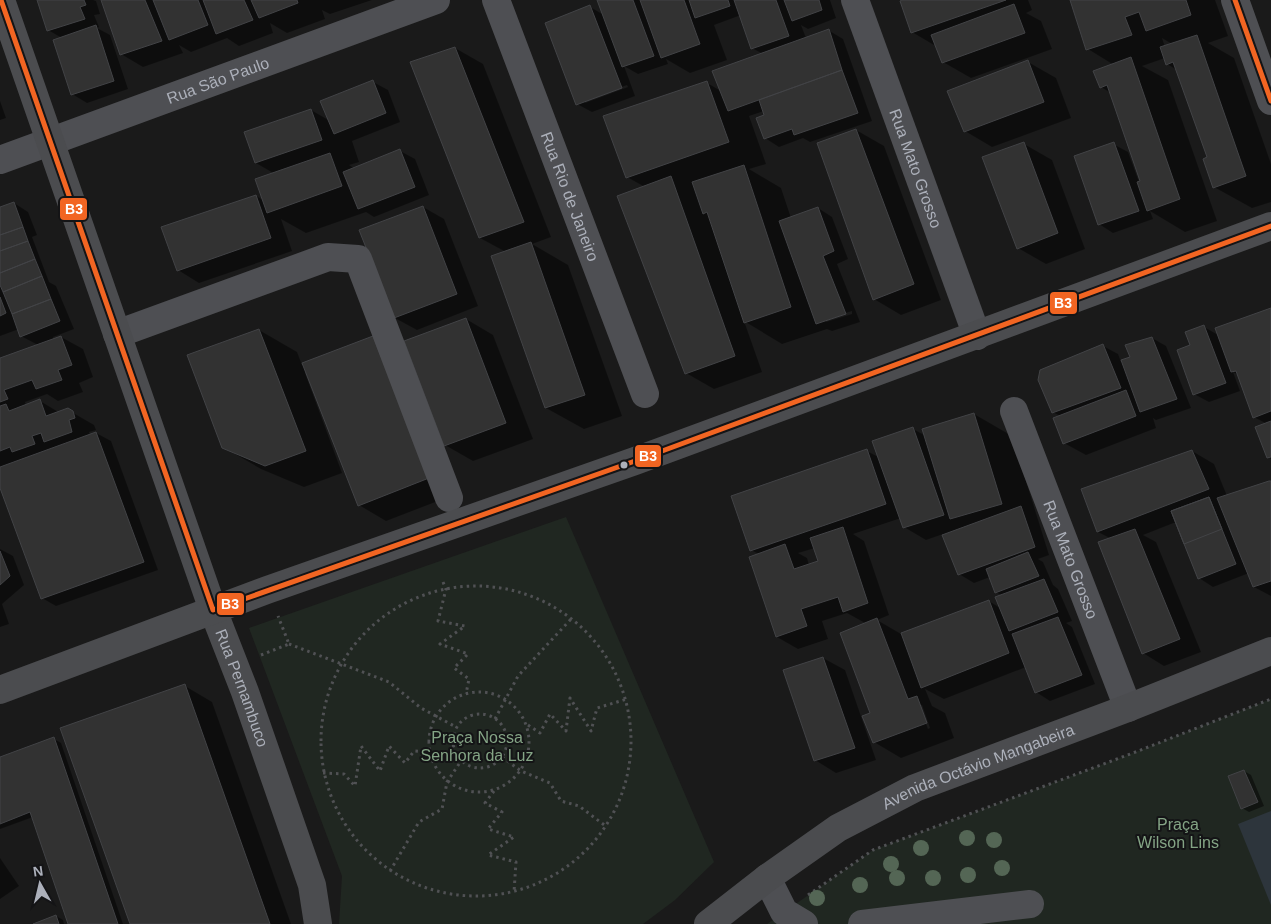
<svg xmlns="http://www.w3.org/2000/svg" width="1271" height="924" font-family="Arial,sans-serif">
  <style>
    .green { fill: #202721 }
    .water { fill: #2d353c }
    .shadow { fill: #0007; fill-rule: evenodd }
    .building { fill: #323232; stroke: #424346 }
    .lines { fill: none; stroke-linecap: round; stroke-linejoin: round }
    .path { stroke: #505154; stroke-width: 3; stroke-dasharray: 2.5 4; stroke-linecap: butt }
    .minor { stroke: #4e4f53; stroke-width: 28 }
    .major { stroke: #4b4c4f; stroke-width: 28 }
    .bus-1-casing { stroke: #141416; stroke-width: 9 }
    .bus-1 { stroke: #f26522; stroke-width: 5 }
    .tree { fill: #546655 }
    .bus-dot { fill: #acb0ba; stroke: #141416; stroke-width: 2 }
    .labels { text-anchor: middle; stroke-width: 4; stroke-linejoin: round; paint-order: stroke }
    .street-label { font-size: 16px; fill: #acb0ba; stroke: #141416 }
    .park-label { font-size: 16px; fill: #84a485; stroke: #141416 }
    .line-badge { stroke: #141416; stroke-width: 2 }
    .badge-label { font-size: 14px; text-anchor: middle; font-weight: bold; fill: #fff }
  </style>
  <rect width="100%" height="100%" fill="#1a1a1a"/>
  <path class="green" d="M566 517 714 862 675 900 643 924H339L342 876 249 628Z
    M1271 699V924H767L873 850 1133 753Z"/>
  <path class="water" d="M1271 811V905L1238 824Z"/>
  <path class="shadow" d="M38 0H93L96 1 100 14 94 15 99 27 97 28 110 35 128 89 87 103 72 94 62 38 48 30Z
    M102 0H372L330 14 322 10 325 19 287 33 270 23 273 33 239 46 227 38 191 52 179 45 183 53 143 67 121 54Z
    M599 0H830L836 18 808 29 801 25 806 38 828 30 843 39 872 121 810 142 803 138 779 147 765 138 766 116 764 111 749 116 766 164 749 169 781 188 791 218 818 208 832 217 848 259 837 264 860 322 832 331 827 329 782 344 744 321 762 372 714 389 686 373 645 187 627 177 707 83 721 91 763 54 752 48 741 15 714 25 727 60 690 73 666 59 668 64 638 74 624 66 635 96 592 112 577 104 590 7 604 15ZM627 85 628 87 585 103V100ZM852 311V314L826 322V319Z
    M906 0H1028L1032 10 1026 13 1041 21 1052 49 971 78 943 62 936 44 934 45 912 32Z
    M1071 0H1215L1228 36 1208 43 1234 58 1271 164V202L1252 208 1214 187 1208 158 1177 70 1167 64 1165 58 1142 66 1168 80 1217 221 1185 232 1150 211 1153 219 1113 233 1099 224 1113 144 1128 152 1139 182 1142 181 1111 93 1101 87 1114 65 1088 49ZM1162 38 1172 44 1165 47Z
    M455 48 483 64 551 237 532 244 568 265 622 416 584 429 546 408 506 252 480 238Z
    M1028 62 1056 78 1071 118 992 147 965 131Z
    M373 82 388 90 400 122 352 141 359 162 349 165 355 169 400 151 415 159 429 195 374 217 366 212 306 233 281 219 292 251 199 283 178 270 256 196 265 201 275 174 256 163 311 110 330 121Z
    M0 101 6 118 0 120Z
    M856 130 884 146 941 300 901 315 874 299Z
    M1024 144 1052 160 1085 249 1046 264 1018 248Z
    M14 203 28 212 37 235 32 237 49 282 56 286 74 329 53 337 54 340 61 337 83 349 93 377 79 383 83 392 58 401 47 394 25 402 26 405 40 401 60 413 68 410 94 425 96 430 89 432 90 435 96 433 111 441 158 570 56 606 42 598 0 484V360L38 345 21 336 19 329 0 336V208Z
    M423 207 444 219 478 306 417 330 395 318 361 231Z
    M1271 309V459L1268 457 1267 424 1254 417 1239 375 1233 372 1240 391 1209 402 1194 394 1192 346 1204 327 1220 336Z
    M466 319 493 335 533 439 473 461 445 445Z
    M259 330 297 352 302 365 373 337 456 494 386 521 359 505 307 372 305 373 342 473 304 487 261 469 223 447Z
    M1152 338 1166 346 1191 408 1156 420 1153 418 1156 428 1086 455 1064 443 1060 416 1053 412 1103 346 1118 354 1121 362 1132 358Z
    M974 414 1012 436 1049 555 1038 559 1043 562 1053 585 1058 589 1072 621 1066 623 1072 627 1095 684 1050 701 1036 692 1026 667 944 699 925 689 932 706 945 713 954 738 901 758 874 742 867 624 847 613 822 621 828 639 798 649 777 637 759 554 751 550 867 451 880 458 913 429 926 436ZM901 518 904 527 926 540 943 534 959 574 974 583 990 577 996 592 1003 596 1000 608 989 601 901 634 877 620 889 615 864 541 853 534ZM815 548 820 561 809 565 807 558 798 553ZM919 705H922L930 728 928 729Z
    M1192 451 1214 464 1227 496 1271 483V596L1254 587 1249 573 1213 587 1199 578 1176 522 1143 535 1156 542 1201 652 1164 666 1143 653 1110 538 1098 532 1083 490Z
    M0 549 13 556 24 585 2 604 9 624 0 627Z
    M823 658 845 670 876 760 836 773 815 760Z
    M185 686 212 702 291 924H131Z
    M54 739 61 743 123 924H70L33 817 0 829V759Z
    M1244 771 1251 775 1264 806 1249 812 1242 808Z
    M0 858 19 886 0 899Z
    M56 916 63 920 64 924H37Z"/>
  <path class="building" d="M37 0H84L86 5 80 7 85 19 47 31Z
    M101 0H145L162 41 120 55Z
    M153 0H198L208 25 169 40Z
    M203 0H244L253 20 216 34Z
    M251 0H297L298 3 259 18Z
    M597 0H633L654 56 622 67Z
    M640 0H684L700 44 661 58Z
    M689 0H728L730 6 695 18Z
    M734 0H776L789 36 751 49Z
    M784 0H819L822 10 792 21Z
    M902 0H1006L911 33 900 1Z
    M1070 0H1186L1191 15 1146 31 1139 12 1125 17 1132 35 1086 50Z
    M1014 4 1025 33 942 63 931 35Z
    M590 5 622 88 576 105 545 23Z
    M96 25 114 81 71 95 53 40Z
    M829 29 842 70 728 111 712 71Z
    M1197 35 1246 176 1213 188 1203 159 1207 157 1173 62 1166 65 1160 47Z
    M455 47 524 222 479 238 410 62Z
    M1131 57 1180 199 1147 211 1137 182 1140 181 1107 85 1100 88 1093 71Z
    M1028 60 1044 102 964 132 947 91Z
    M842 70 858 113 794 135 792 129 764 139 756 118 764 115 759 100Z
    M373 80 386 113 334 134 320 101Z
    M707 81 729 142 626 178 603 116Z
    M311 109 322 140 255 163 244 132Z
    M856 129 914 284 873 300 817 143Z
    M1024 142 1058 233 1017 249 982 157Z
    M1114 142 1139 211 1098 225 1074 156Z
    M400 149 415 187 358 209 343 172Z
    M330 153 342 186 267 213 255 179Z
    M744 165 791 307 744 323 707 212 703 214 692 182Z
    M671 176 735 356 685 374 617 196Z
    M256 195 271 238 177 271 161 227Z
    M14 202 23 227 0 235V207Z
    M423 206 457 294 394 318 359 230Z
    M818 207 834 251 823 256 846 314 816 324 779 221Z
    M23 227 28 241 0 251V235Z
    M28 241 35 259 0 273V251Z
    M531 242 585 395 545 408 491 256Z
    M35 259 42 276 3 292 0 285V273Z
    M42 276 51 299 12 314 3 292Z
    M0 297 6 313 0 316Z
    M51 299 60 321 20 337 12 314Z
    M1271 308V411L1253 418 1236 371 1231 372 1215 328Z
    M466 318 506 423 444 446 404 341Z
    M1204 325 1226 383 1193 395 1177 350 1190 345 1185 332Z
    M259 329 306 451 265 466 222 448 187 355Z
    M61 336 72 365 58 370 62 380 36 389 32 380 4 390 8 399 0 402V358Z
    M373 336 429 478 358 506 302 363Z
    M1152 337 1177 399 1140 412 1121 360 1130 357 1125 345Z
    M1103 344 1121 388 1052 413 1038 380 1040 370Z
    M1126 390 1136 416 1063 444 1053 418Z
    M40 399 46 416 68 408 73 411 75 418 69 420 72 432 44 442 41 433 32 436 35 444 12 452 10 447 0 451V406L6 404 9 411Z
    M974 413 1002 504 950 519 922 429Z
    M1271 421V457L1267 458 1255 427Z
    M913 427 944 515 903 528 872 441Z
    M96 432 144 562 41 599 0 488V467Z
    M867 449 886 504 750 551 731 496Z
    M1192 450 1209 489 1097 532 1081 489Z
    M1269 481H1271V581L1253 587 1217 498Z
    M1209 497 1222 529 1184 544 1171 511Z
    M1209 497 1236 564 1198 579 1171 511Z
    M1021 506 1035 547 958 575 942 535Z
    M843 527 868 603 843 612 838 597 801 609 807 626 776 637 749 557 785 544 794 569 818 561 810 538Z
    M1135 529 1180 639 1142 654 1098 542Z
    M0 551 10 576 0 585Z
    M1028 552 1039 576 995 593 986 569Z
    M1044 579 1058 612 1009 631 995 597Z
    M989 600 1009 653 921 688 901 633Z
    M1058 617 1082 675 1035 693 1012 634Z
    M877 618 908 699 917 696 927 723 873 743 862 716 870 713 840 633Z
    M823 657 855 748 814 761 783 670Z
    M185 684 270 924H130L60 728Z
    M54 737 118 924H68L30 812 0 824V757Z
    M1244 770 1258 802 1241 809 1228 776Z
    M56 915 59 924H33Z"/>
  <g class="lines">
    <path class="path" d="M443 582 446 589 438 621 465 626 440 644 468 654 454 668 469 679 466 694
      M321 741a155 155 0 1 1 310 0a155 155 0 1 1-310 0Z
      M289 644 389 682 421 708 456 727
      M261 655 289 644 278 616
      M429 742a50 50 0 1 1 100 0a50 50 0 1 1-100 0Z
      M453 741a27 27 0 1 1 54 0a27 27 0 1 1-54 0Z
      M495 719 518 676 572 618
      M528 725 540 733 550 714 566 731 570 698 591 731 597 708 627 699
      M502 757 521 771 550 783 561 801 579 806 607 827
      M323 773 344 774 355 786 361 746 380 771 389 746 405 763 414 751 430 752
      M494 791 485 803 502 812 488 829 514 837 488 855 516 862 514 892
      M390 871 419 822 442 809 447 782 461 761
      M808 895 873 850 1133 753 1271 699"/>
    <g class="minor">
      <path id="s1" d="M496 0 645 394"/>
      <path id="s2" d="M855 0 977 336"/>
      <path d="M1235 0 1271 101"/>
      <path id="s3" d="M0 160 436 0"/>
      <path d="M117 334 328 257 358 259 449 498"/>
      <path id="s4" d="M1014 411 1128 708"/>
      <path d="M767 878 784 912 804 924"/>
      <path d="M862 924 1030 904"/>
    </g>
    <g class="major">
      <path id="s5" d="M1 0 213 610 245 692 312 885 318 924"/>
      <path d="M0 690 267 590 635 461 1271 226"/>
      <path id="s6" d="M708 924 767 878 838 828 915 788 1128 708 1271 651"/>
    </g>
    <g class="bus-1-casing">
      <path id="bus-1" d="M1 0 213 610 635 461 1271 226
        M1235 0 1271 101"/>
    </g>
    <use href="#bus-1" class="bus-1"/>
  </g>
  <g class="tree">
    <circle cx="967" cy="838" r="8"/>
    <circle cx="994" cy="840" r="8"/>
    <circle cx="921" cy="848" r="8"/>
    <circle cx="891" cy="864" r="8"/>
    <circle cx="1002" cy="868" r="8"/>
    <circle cx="968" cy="875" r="8"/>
    <circle cx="897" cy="878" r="8"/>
    <circle cx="933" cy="878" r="8"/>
    <circle cx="860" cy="885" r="8"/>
    <circle cx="817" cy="898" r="8"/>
  </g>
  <circle class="bus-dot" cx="624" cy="465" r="4.5"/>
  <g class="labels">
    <g class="street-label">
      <text dy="6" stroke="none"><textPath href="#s3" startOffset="232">Rua São Paulo</textPath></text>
      <text dy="6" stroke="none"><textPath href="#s2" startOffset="179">Rua Mato Grosso</textPath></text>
      <text dy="6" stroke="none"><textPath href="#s1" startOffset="210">Rua Rio de Janeiro</textPath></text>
      <text dy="6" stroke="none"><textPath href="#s4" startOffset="159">Rua Mato Grosso</textPath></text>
      <text dy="6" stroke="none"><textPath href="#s5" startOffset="729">Rua Pernambuco</textPath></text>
      <text dy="6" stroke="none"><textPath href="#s6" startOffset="315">Avenida Octávio Mangabeira</textPath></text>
    </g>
    <g class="park-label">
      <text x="477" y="743">Praça Nossa<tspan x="477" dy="18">Senhora da Luz</tspan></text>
      <text x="1178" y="830">Praça<tspan x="1178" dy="18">Wilson Lins</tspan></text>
    </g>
  </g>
  <g class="line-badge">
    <rect x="59" y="197" width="29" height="24" rx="5" fill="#f26522"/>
    <rect x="1049" y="291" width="29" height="24" rx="5" fill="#f26522"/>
    <rect x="634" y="444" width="28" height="24" rx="5" fill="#f26522"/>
    <rect x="216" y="592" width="29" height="24" rx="5" fill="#f26522"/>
  </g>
  <g class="badge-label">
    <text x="74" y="214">B3</text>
    <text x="1063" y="308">B3</text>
    <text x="648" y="461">B3</text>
    <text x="230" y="609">B3</text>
  </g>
  <g transform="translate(40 884) rotate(352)" stroke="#141416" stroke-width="4" paint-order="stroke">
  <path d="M0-4L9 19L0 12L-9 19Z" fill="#acb0ba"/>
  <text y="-8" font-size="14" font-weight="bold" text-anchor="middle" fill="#acb0ba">N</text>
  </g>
</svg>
